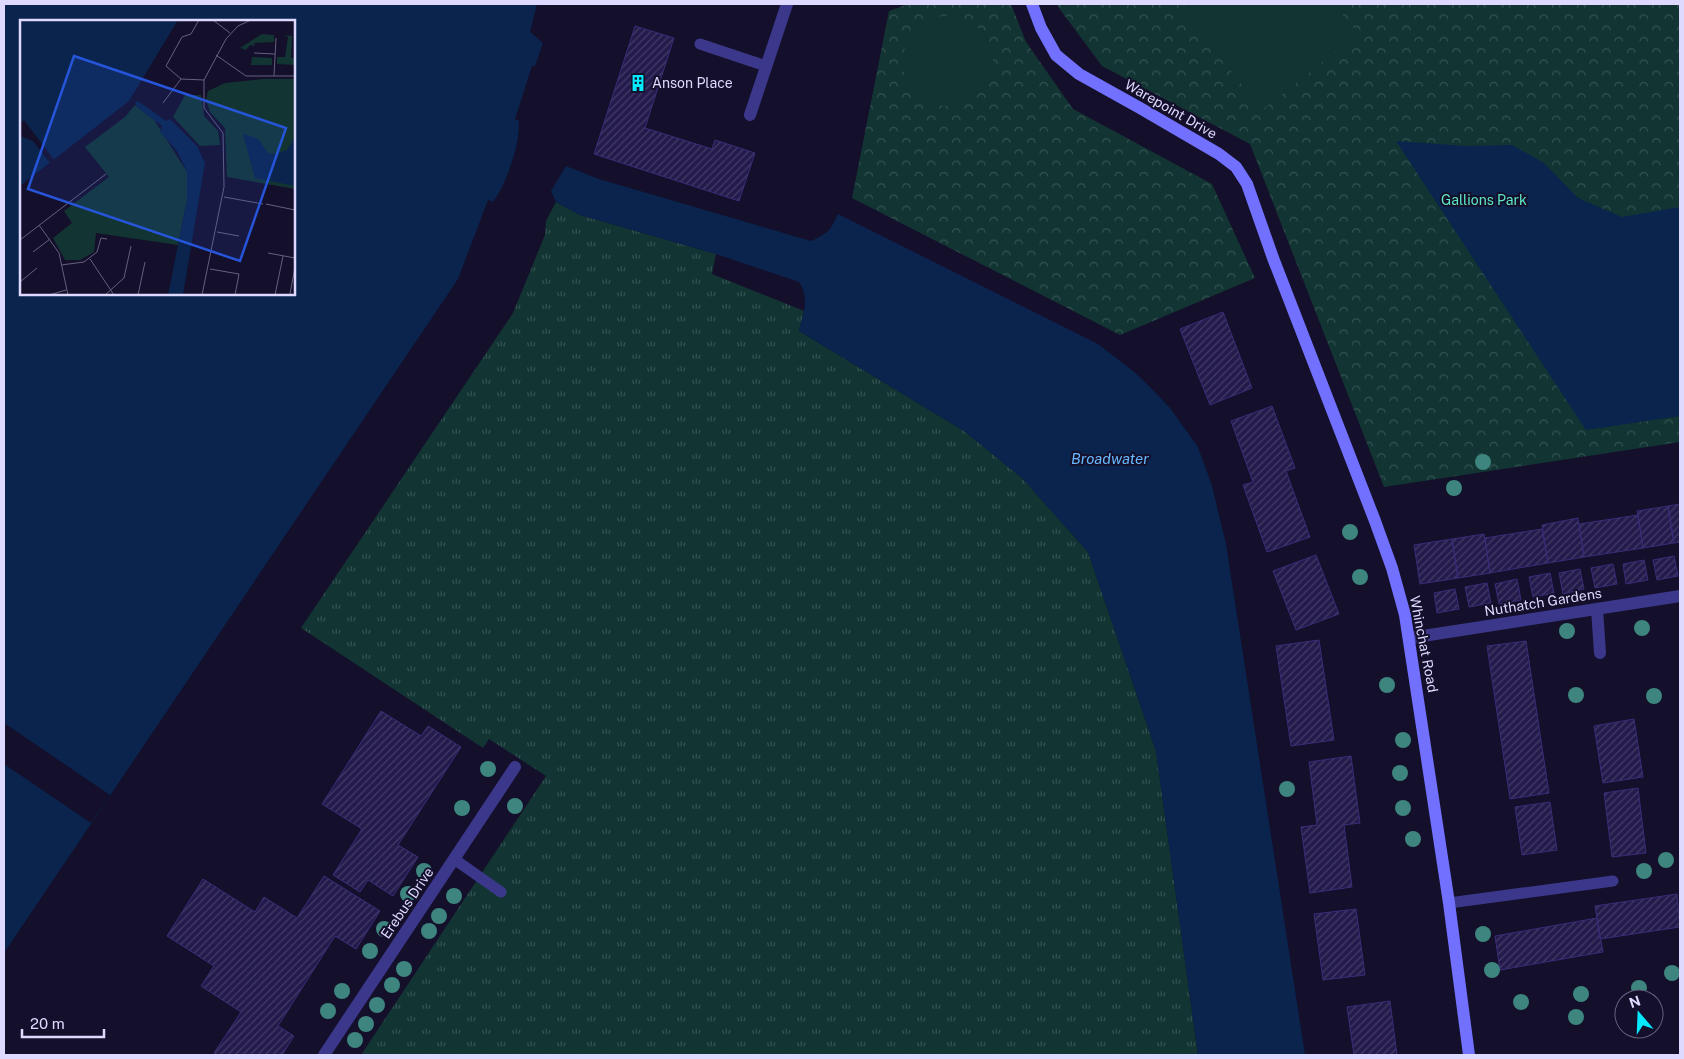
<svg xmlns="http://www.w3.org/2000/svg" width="1684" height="1059" font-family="'Public Sans',sans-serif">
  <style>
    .grass { fill: url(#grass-tufts) }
    .forest { fill: url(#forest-crowns) }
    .pitch { fill: #123533 }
    .water { fill: #0a244e; fill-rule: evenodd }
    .pier { fill: #140f2a }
    .building { fill: url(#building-hatch); stroke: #3a2c79 }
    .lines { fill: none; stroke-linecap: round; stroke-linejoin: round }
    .lane { stroke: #3b388b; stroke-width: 11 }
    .street { stroke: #3b388b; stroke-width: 12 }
    .secondary { stroke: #7270ff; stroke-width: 12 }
    .tree { fill: #3d857e }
    .labels { text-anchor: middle; stroke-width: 4; stroke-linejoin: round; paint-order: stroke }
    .poi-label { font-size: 14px; fill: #ddd9ff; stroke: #140f2a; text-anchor: start }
    .street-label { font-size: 14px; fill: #ddd9ff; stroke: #140f2a }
    .park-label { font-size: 14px; fill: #5ee6c2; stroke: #140f2a }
    .water-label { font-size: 15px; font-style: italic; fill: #67baff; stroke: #140f2a }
    .inset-road { fill: none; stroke: #64607f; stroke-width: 1 }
    .view { fill: #2755da; fill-opacity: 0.15; stroke: #2755da; stroke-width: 2.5 }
    .inset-edge { fill: none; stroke: #ddd9ff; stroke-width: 2.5 }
  </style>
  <defs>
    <pattern id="grass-tufts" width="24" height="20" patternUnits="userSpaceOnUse" patternTransform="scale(1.25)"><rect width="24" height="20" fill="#123533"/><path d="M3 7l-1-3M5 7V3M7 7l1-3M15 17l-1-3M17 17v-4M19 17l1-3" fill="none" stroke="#345252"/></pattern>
    <pattern id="forest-crowns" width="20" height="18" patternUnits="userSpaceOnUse" patternTransform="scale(1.25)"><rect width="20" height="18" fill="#123533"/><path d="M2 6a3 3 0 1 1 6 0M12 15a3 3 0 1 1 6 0" fill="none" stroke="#345252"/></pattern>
    <pattern id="building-hatch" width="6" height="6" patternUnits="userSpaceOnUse" patternTransform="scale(1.25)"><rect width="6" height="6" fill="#241b4c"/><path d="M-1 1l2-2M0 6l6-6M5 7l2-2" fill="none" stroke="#433c67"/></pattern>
  </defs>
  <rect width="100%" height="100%" fill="#140f2a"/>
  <path class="grass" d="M556 202 580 215 716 254 712 274 804 311 799 331 964 431 1022 478 1088 552 1156 751 1198 1055H361L546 776 489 739 483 748 301 628 513 313 545 235 546 221Z"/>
  <path class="forest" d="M908 4H1011L1026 42 1073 109 1212 184 1255 278 1120 335 852 198 889 11Z
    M1056 4H1680V442L1384 487 1250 144 1102 66Z"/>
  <path class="pitch" d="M1187 4H1334L1358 34 1262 110 1181 8Z
    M903 61a45 45 0 1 1 90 0a45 45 0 1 1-90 0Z"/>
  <path class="water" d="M4 4H537L530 32 543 43 535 66H532L515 119 519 121C520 144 507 183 493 202L488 200 458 279 4 953ZM21 21H294V294H21Z
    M1396 141 1466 146 1512 145 1544 163 1578 198 1622 217 1680 207V416L1586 430Z
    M566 166 599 179 811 241C827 234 831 230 838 214L1098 344 1133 371 1149 386 1170 408 1198 447 1212 486 1226 544 1305 1055H1198L1156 751 1088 552 1022 478 964 431 799 331C803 314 810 298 799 282L716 254 580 215 556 202 551 191Z"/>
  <path class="pier" d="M4 723 110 795 91 823 4 764Z"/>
  <path class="building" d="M635 26 674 38 645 128 712 149 715 140 755 153 739 201 594 154Z
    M1223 312 1252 388 1210 405 1180 329Z
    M1272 406 1295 468 1286 471 1310 537 1267 552 1243 485 1253 482 1231 421Z
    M1680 504V542L1674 543 1668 506Z
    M1668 506 1674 543 1643 548 1637 511Z
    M1638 515 1643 548 1584 557 1579 524Z
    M1578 518 1584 557 1548 563 1542 525Z
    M1542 529 1548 563 1490 573 1485 538Z
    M1484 534 1490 573 1458 578 1452 539Z
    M1452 539 1458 578 1420 584 1414 545Z
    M1316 555 1339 614 1296 630 1273 571Z
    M1674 556 1678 576 1657 580 1653 560Z
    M1644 560 1648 580 1626 584 1623 564Z
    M1613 564 1617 584 1595 588 1591 568Z
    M1580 569 1584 589 1563 594 1559 573Z
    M1550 573 1554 593 1533 597 1529 577Z
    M1517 579 1521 600 1499 604 1495 584Z
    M1487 583 1491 603 1469 607 1465 587Z
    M1455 589 1459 609 1437 613 1434 593Z
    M1319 640 1334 740 1291 746 1276 646Z
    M1526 641 1549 793 1510 799 1487 646Z
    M381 711 421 736 428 726 461 747 398 845 418 857 393 896 368 880 360 892 333 875 362 829 322 804Z
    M1634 719 1643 777 1603 783 1594 726Z
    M1351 756 1360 823 1344 825 1352 887 1310 893 1301 827 1317 825 1309 762Z
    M1638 788 1646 853 1612 857 1604 793Z
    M1550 802 1557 850 1522 855 1515 807Z
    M324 876 380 911 356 949 335 936 278 1026 294 1036 282 1055H218L214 1053 241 1012 201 986 214 966 167 936 203 879 255 912 264 897 297 918Z
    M1677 894 1680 927 1600 939 1595 906Z
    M1356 909 1365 975 1323 980 1314 914Z
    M1597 918 1603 952 1500 970 1495 936Z
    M1390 1001 1397 1055H1354L1347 1007Z"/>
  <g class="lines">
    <path class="lane" d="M700 44 766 66
      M454 859 501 892
      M1449 903 1613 881"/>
    <path class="street" d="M750 115 787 4
      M1597 609 1600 653
      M1410 638 1680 596
      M324 1055 515 767"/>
    <path class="secondary" d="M1032 4 1041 28 1056 55 1079 74 1140 108 1219 154 1236 167 1247 184 1273 258 1375 521 1392 568 1405 615 1449 903 1469 1055"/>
  </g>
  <g class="tree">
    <circle cx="1483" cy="462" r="8"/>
    <circle cx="1454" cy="488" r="8"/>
    <circle cx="1350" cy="532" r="8"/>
    <circle cx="1360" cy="577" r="8"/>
    <circle cx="1642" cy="628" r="8"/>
    <circle cx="1567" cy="631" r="8"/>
    <circle cx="1387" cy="685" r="8"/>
    <circle cx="1576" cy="695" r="8"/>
    <circle cx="1654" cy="696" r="8"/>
    <circle cx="1403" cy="740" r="8"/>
    <circle cx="488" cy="769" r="8"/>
    <circle cx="1400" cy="773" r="8"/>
    <circle cx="1287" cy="789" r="8"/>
    <circle cx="515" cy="806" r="8"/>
    <circle cx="462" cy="808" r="8"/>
    <circle cx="1403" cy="808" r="8"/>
    <circle cx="1413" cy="839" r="8"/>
    <circle cx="1666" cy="860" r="8"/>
    <circle cx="424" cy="871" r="8"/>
    <circle cx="1644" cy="871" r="8"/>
    <circle cx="408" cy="894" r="8"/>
    <circle cx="454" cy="896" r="8"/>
    <circle cx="439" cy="916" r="8"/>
    <circle cx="384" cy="929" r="8"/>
    <circle cx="429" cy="931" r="8"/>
    <circle cx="1483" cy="934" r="8"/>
    <circle cx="370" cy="951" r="8"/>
    <circle cx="404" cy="969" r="8"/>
    <circle cx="1492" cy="970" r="8"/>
    <circle cx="1672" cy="973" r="8"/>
    <circle cx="392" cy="985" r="8"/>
    <circle cx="1639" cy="988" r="8"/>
    <circle cx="342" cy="991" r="8"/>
    <circle cx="1581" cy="994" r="8"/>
    <circle cx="1521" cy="1002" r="8"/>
    <circle cx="377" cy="1005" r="8"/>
    <circle cx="328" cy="1011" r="8"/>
    <circle cx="1576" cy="1017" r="8"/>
    <circle cx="366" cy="1024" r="8"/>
    <circle cx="355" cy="1040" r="8"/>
  </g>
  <defs>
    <g id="building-bare" transform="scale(1.35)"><path d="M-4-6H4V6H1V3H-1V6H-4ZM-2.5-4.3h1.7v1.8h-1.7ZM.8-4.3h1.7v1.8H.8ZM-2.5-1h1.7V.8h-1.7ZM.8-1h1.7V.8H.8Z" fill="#05e9ff" stroke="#140f2a" stroke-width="2.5" paint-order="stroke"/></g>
  </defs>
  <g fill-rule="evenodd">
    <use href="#building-bare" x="638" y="83"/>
  </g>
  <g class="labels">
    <g class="poi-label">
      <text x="652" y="88">Anson Place</text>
    </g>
    <g class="street-label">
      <text transform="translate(1171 109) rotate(30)" y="5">Warepoint Drive</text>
      <text transform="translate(1543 602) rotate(-9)" y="5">Nuthatch Gardens</text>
      <text transform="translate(1424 644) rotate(79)" y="5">Whinchat Road</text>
      <text transform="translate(407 903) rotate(-56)" y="5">Erebus Drive</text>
    </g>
    <g class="park-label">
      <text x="1484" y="205">Gallions Park</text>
    </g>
    <g class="water-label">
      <text x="1110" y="464">Broadwater</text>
    </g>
  </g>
  <g transform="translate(20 20)">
    <rect width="275" height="275" fill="#140f2a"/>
    <path d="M115 85 133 98 167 152V180L158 225 76 213 74 232 60 240H45L33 218 52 203 44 191 89 157 65 127 105 97Z" fill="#123533"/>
    <path d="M243 59H275V169L207 157 205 108 190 92 186 80 188 71 205 63ZM165 75H181L184 96 198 111 200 125 180 126 153 97Z" fill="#123533"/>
    <path d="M242 14 254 15V22L234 23 235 26 230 25 226 30 220 28ZM264 15 272 16 271 38H275V45L257 44V37H265L268 17ZM232 37 252 38V45H231Z" fill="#123533"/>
    <path d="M204 93a9 9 0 1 1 18 0a9 9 0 1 1-18 0Z" fill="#123533"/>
    <path d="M0 0H158L109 81 0 166ZM118 81 146 101 150 99 177 126 185 143 163 275H148L167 180V152L157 131 140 112 142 106 118 88 115 83ZM223 114 238 119 248 133 255 134 267 130 275 117V166L235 158Z" fill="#0a244e"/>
    <path d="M4 100 34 140 30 143 13 121 0 116V103Z" fill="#140f2a"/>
    <path class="inset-road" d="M179 0 171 14 162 17 146 46 161 59 184 60M193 0 210 13M234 33 255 34M196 35 226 56H275M254 56 256 18M143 83 161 59M204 177 243 184M246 184 275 190M19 205 39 233 48 275M197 212 219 216M0 220 86 154M13 232 30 219M248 233 275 238M70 239 94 275M41 245 64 242 77 232 81 218 87 219M190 249 219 254 215 275M0 262 17 248M270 274 275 247M29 275 46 270M85 275 104 258 111 226M118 275 125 242M182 275 204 167 203 113 184 88V60L206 19 218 6 231 0M255 275 263 236"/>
    <path class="view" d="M54 36 266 108 220 241 8 169Z"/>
    <rect width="275" height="275" class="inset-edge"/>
  </g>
  <rect width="1684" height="1059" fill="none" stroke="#ddd9ff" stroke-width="10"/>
  <g transform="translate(1639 1014) rotate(341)"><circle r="24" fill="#140f2a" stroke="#64607f"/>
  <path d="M0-4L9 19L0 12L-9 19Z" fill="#05e9ff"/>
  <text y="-8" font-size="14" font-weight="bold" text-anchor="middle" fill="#ddd9ff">N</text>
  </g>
  <path d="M22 1029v8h82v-8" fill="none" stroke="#ddd9ff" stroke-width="2.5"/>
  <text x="30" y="1029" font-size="15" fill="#ddd9ff" stroke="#140f2a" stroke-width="4" paint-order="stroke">20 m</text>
</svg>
